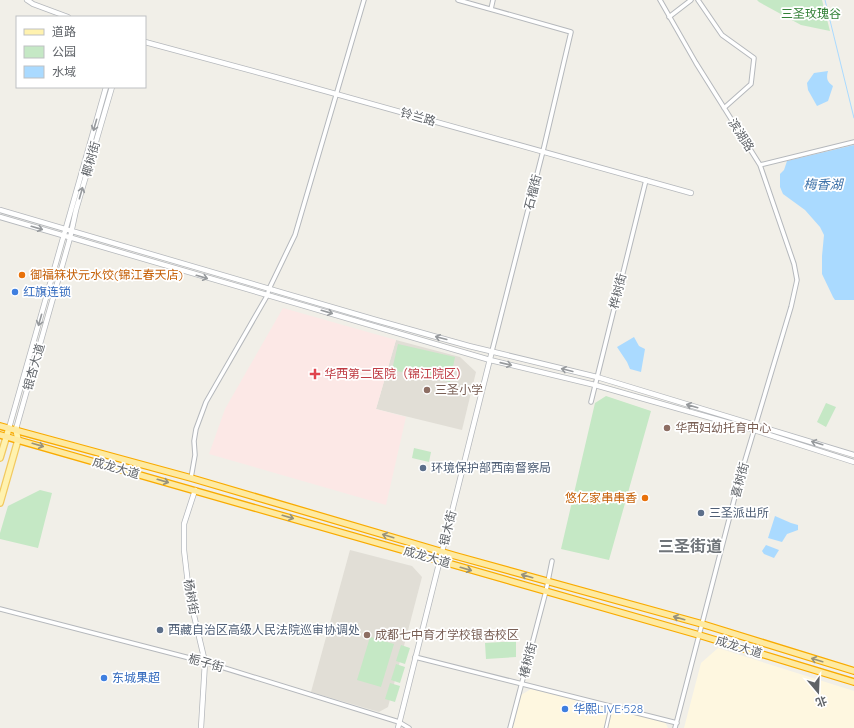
<svg xmlns="http://www.w3.org/2000/svg" width="854" height="728" font-family="Quicksand,'Noto Sans SC',sans-serif">
  <style>
    .commercial { fill: #fef7e0 }
    .education { fill: #e1ded6 }
    .medical { fill: #fce8e6 }
    .green { fill: #c5e8c5 }
    .water { fill: #aadaff }
    .lines { fill: none; stroke-linecap: round; stroke-linejoin: round }
    .stream { stroke: #aadaff; stroke-width: 1 }
    .pedestrian-casing { stroke: #b5b8bc; stroke-width: 4.5 }
    .minor-casing { stroke: #b5b8bc; stroke-width: 5.5 }
    .tertiary-casing { stroke: #b5b8bc; stroke-width: 6 }
    .primary-casing { stroke: #f2c960; stroke-width: 8 }
    .trunk-casing { stroke: #f9ab00; stroke-width: 8 }
    .pedestrian { stroke: #fff; stroke-width: 2.5 }
    .minor { stroke: #fff; stroke-width: 3.5 }
    .tertiary { stroke: #fff; stroke-width: 4.5 }
    .primary { stroke: #fff2af; stroke-width: 5.5 }
    .trunk { stroke: #feeaa1; stroke-width: 5.5 }
    .oneway { stroke: #979a9d }
    .oneway2 { stroke: #97927c }
    .food-dot { fill: #e8710a; stroke: #fff; stroke-width: 1.5 }
    .shop-dot { fill: #3f7fe0; stroke: #fff; stroke-width: 1.5 }
    .health-dot { fill: #e0444e; stroke: #fff; stroke-width: 1.5 }
    .education-dot { fill: #8d6e63; stroke: #fff; stroke-width: 1.5 }
    .service-dot { fill: #5c6f8a; stroke: #fff; stroke-width: 1.5 }
    .labels { text-anchor: middle; stroke-width: 3.5; stroke-linejoin: round; paint-order: stroke }
    .park-label { font-size: 12px; fill: #348238; stroke: #fff }
    .street-label { font-size: 12px; fill: #5f6368; stroke: #fff }
    .food-label { font-size: 12px; fill: #c56008; stroke: #fff; text-anchor: start }
    .shop-label { font-size: 12px; fill: #366cbe; stroke: #fff; text-anchor: start }
    .health-label { font-size: 12px; fill: #be3a42; stroke: #fff; text-anchor: start }
    .education-label { font-size: 12px; fill: #785e54; stroke: #fff; text-anchor: start }
    .service-label { font-size: 12px; fill: #4e5e75; stroke: #fff; text-anchor: start }
    .water-label { font-size: 13px; font-style: italic; fill: #4174aa; stroke: #fff }
    .district-label { font-size: 16px; font-weight: bold; fill: #70757a; stroke: #fff }
  </style>
  <rect width="100%" height="100%" fill="#f1efe8"/>
  <path class="commercial" d="M718 648 854 691V728H684L701 663Z
    M531 689 665 722 668 728H513L521 695Z"/>
  <path class="education" d="M396 340 460 357 476 372 462 430 376 409Z
    M350 550 412 566 422 577 388 707 379 712 311 692Z"/>
  <path class="medical" d="M283 308 396 340 376 409 406 417 386 505 209 454 225 409Z"/>
  <path class="green" d="M757 0H822L830 31 801 25 759 2Z
    M398 344 455 357 450 382 392 370Z
    M606 396 651 411 609 560 561 549 595 403Z
    M826 403 836 407 826 427 817 422Z
    M414 448 431 452 429 462 412 458Z
    M40 490 52 493 38 548 0 539V533L8 506Z
    M370 637 394 644 381 687 357 680Z
    M516 641V657L486 659 485 643Z
    M401 645 410 648 405 664 396 661Z
    M396 664 405 667 400 683 391 680Z
    M390 683 400 686 395 702 385 699Z"/>
  <path class="water" d="M828 71C826 78 827 82 833 86L828 101 817 106 808 90 807 83 814 73Z
    M854 145V300H835L833 297 822 274V256L824 235 820 227 805 210 783 194 780 187V174L784 170 787 161Z
    M634 337 639 346 645 349 641 372 630 369 627 362 617 347Z
    M775 516 791 523 798 525V530L787 534 782 542 768 538Z
    M766 545 779 550 774 558 764 554 762 551Z"/>
  <g class="lines">
    <path class="stream" d="M825 0 854 118"/>
    <g class="pedestrian-casing">
      <path id="pedestrian" d="M606 728 611 706"/>
    </g>
    <g class="minor-casing">
      <path id="minor" d="M458 0 571 32 543 151 492 351
        M660 0 696 63 760 165 794 264 797 280 791 307 740 477 675 728
        M698 0 722 35 754 58 751 84 724 108
        M491 9 493 0
        M669 17 691 0
        M760 165 854 142
        M591 402 646 180
        M191 478 195 455 194 441 196 429 206 402 267 296 269 289 295 235 364 0
        M0 609 205 662 399 722 409 728
        M415 657 677 723
        M510 728 546 591 552 561"/>
    </g>
    <g class="tertiary-casing">
      <path id="tertiary" d="M27 0 33 4 68 17
        M145 42 275 77 691 193
        M0 210 376 320 469 346 597 377 854 455
        M0 217 490 360 595 385 754 430 854 462
        M9 428 106 87
        M16 429 70 238 76 210 112 87
        M195 490 184 524V550L188 584 192 607 205 662 201 728
        M398 728 492 351"/>
    </g>
    <g class="primary-casing">
      <path id="primary" d="M0 458 9 428
        M0 503 18 440 16 429"/>
    </g>
    <g class="trunk-casing">
      <path id="trunk" d="M0 426 191 478 456 556 702 624 854 671
        M0 435 699 635 854 682"/>
    </g>
    <use href="#pedestrian" class="pedestrian"/>
    <use href="#minor" class="minor"/>
    <use href="#tertiary" class="tertiary"/>
    <use href="#primary" class="primary"/>
    <use href="#trunk" class="trunk"/>
  </g>
  <defs><path id="oneway-shaft" d="M-6 0H5M1.5-3L5.5 0L1.5 3" fill="none" stroke-width="1.6" stroke-linecap="round" stroke-linejoin="round"/></defs>
  <g class="oneway">
    <use href="#oneway-shaft" transform="translate(95 125) rotate(106)"/>
    <use href="#oneway-shaft" transform="translate(81 193) rotate(-74)"/>
    <use href="#oneway-shaft" transform="translate(37 228) rotate(16)"/>
    <use href="#oneway-shaft" transform="translate(202 277) rotate(16)"/>
    <use href="#oneway-shaft" transform="translate(327 312) rotate(16)"/>
    <use href="#oneway-shaft" transform="translate(40 320) rotate(106)"/>
    <use href="#oneway-shaft" transform="translate(441 338) rotate(-165)"/>
    <use href="#oneway-shaft" transform="translate(506 364) rotate(13)"/>
    <use href="#oneway-shaft" transform="translate(567 370) rotate(-166)"/>
    <use href="#oneway-shaft" transform="translate(692 406) rotate(-164)"/>
    <use href="#oneway-shaft" transform="translate(817 443) rotate(-163)"/>
  </g>
  <g class="oneway2">
    <use href="#oneway-shaft" transform="translate(38 445) rotate(16)"/>
    <use href="#oneway-shaft" transform="translate(163 481) rotate(16)"/>
    <use href="#oneway-shaft" transform="translate(288 517) rotate(16)"/>
    <use href="#oneway-shaft" transform="translate(388 536) rotate(-163)"/>
    <use href="#oneway-shaft" transform="translate(466 569) rotate(16)"/>
    <use href="#oneway-shaft" transform="translate(527 576) rotate(-164)"/>
    <use href="#oneway-shaft" transform="translate(679 618) rotate(-164)"/>
    <use href="#oneway-shaft" transform="translate(817 660) rotate(-163)"/>
  </g>
  <g class="food-dot">
    <circle cx="22" cy="275" r="4"/>
    <circle cx="645" cy="498" r="4"/>
  </g>
  <g class="shop-dot">
    <circle cx="15" cy="292" r="4"/>
    <circle cx="104" cy="678" r="4"/>
    <circle cx="565" cy="709" r="4"/>
  </g>
  <path class="health-dot" d="M313 368h4v4h4v4h-4v4h-4v-4h-4v-4h4z"/>
  <g class="education-dot">
    <circle cx="427" cy="390" r="4"/>
    <circle cx="667" cy="428" r="4"/>
    <circle cx="367" cy="635" r="4"/>
  </g>
  <g class="service-dot">
    <circle cx="423" cy="468" r="4"/>
    <circle cx="701" cy="513" r="4"/>
    <circle cx="160" cy="630" r="4"/>
  </g>
  <g class="labels">
    <g class="park-label">
      <text x="811" y="18">三圣玫瑰谷</text>
    </g>
    <g class="street-label">
      <text transform="translate(418 117) rotate(16)" y="4">铃兰路</text>
      <text transform="translate(741 135) rotate(57)" y="4">滨湖路</text>
      <text transform="translate(91 159) rotate(-74)" y="4">椰树街</text>
      <text transform="translate(533 192) rotate(-76)" y="4">石榴街</text>
      <text transform="translate(618 291) rotate(-76)" y="4">桦树街</text>
      <text transform="translate(34 367) rotate(-74)" y="4">银杏大道</text>
      <text transform="translate(116 468) rotate(16)" y="4">成龙大道</text>
      <text transform="translate(740 480) rotate(-75)" y="4">喜树街</text>
      <text transform="translate(448 528) rotate(-76)" y="4">银木街</text>
      <text transform="translate(427 557) rotate(16)" y="4">成龙大道</text>
      <text transform="translate(191 597) rotate(80)" y="4">杨树街</text>
      <text transform="translate(739 647) rotate(17)" y="4">成龙大道</text>
      <text transform="translate(528 660) rotate(-75)" y="4">椿树街</text>
      <text transform="translate(206 663) rotate(16)" y="4">栀子街</text>
    </g>
    <g class="food-label">
      <text x="30" y="279">御福箖状元水饺(锦江春天店)</text>
      <text x="637" y="502" text-anchor="end">悠亿家串串香</text>
    </g>
    <g class="shop-label">
      <text x="23" y="296">红旗连锁</text>
      <text x="112" y="682">东城果超</text>
      <text x="573" y="713">华熙LIVE·528</text>
    </g>
    <g class="health-label">
      <text x="324" y="378">华西第二医院（锦江院区）</text>
    </g>
    <g class="education-label">
      <text x="435" y="394">三圣小学</text>
      <text x="675" y="432">华西妇幼托育中心</text>
      <text x="375" y="639">成都七中育才学校银杏校区</text>
    </g>
    <g class="service-label">
      <text x="431" y="472">环境保护部西南督察局</text>
      <text x="709" y="517">三圣派出所</text>
      <text x="168" y="634">西藏自治区高级人民法院巡审协调处</text>
    </g>
    <g class="water-label">
      <text x="823" y="189">梅香湖</text>
    </g>
    <g class="district-label">
      <text x="690" y="552">三圣街道</text>
    </g>
  </g>
  <rect x="16" y="16" width="130" height="72" fill="#ffffff" stroke="#bfc1c3"/>
  <rect x="24" y="29" width="20" height="6" fill="#fff2af" stroke="#bfc1c3"/>
  <text x="52" y="36" font-size="12" fill="#5f6368">道路</text>
  <rect x="24" y="46" width="20" height="12" fill="#c5e8c5" stroke="#bfc1c3"/>
  <text x="52" y="56" font-size="12" fill="#5f6368">公园</text>
  <rect x="24" y="66" width="20" height="12" fill="#aadaff" stroke="#bfc1c3"/>
  <text x="52" y="76" font-size="12" fill="#5f6368">水域</text>
  <g transform="translate(818 692) rotate(161)" stroke="#ffffff" stroke-width="3" paint-order="stroke">
  <path d="M0-3L7 15L0 10L-7 15Z" fill="#5f6368"/>
  <text y="-6" font-size="11" font-weight="bold" text-anchor="middle" fill="#5f6368">北</text>
  </g>
</svg>
